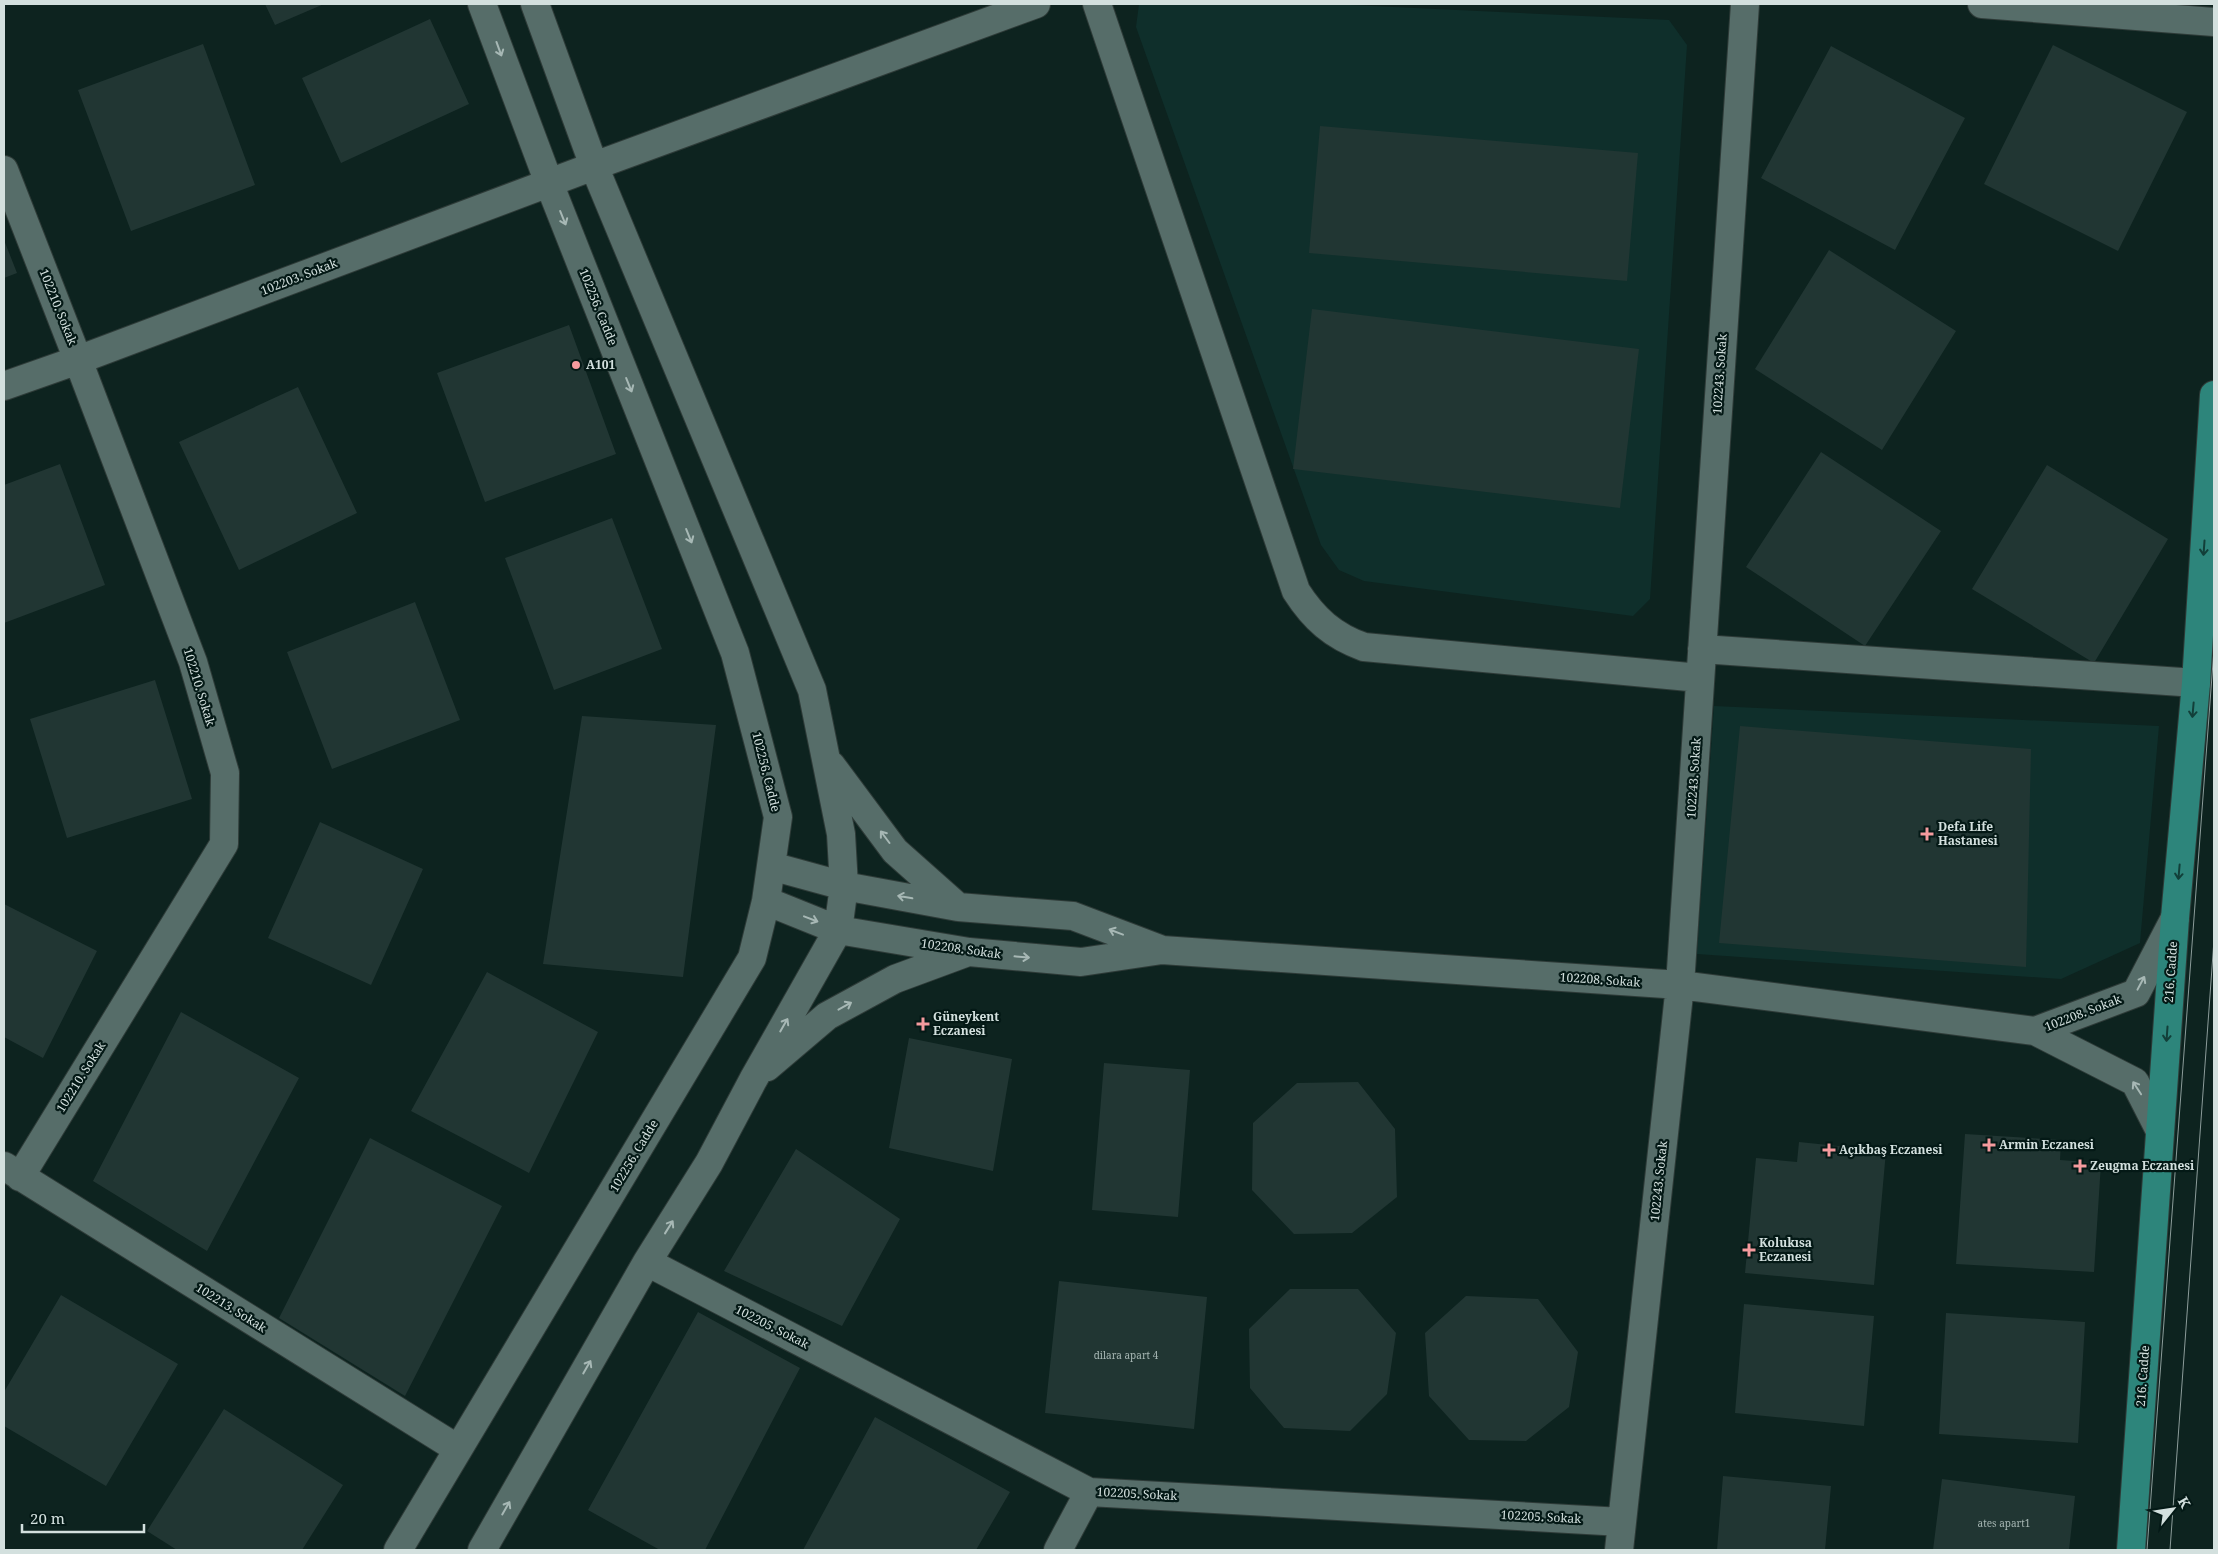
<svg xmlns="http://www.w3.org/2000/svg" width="2218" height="1554" font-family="'Noto Serif',serif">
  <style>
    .built { fill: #0f2f2b }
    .building { fill: #213633 }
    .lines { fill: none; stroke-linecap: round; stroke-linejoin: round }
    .minor-casing { stroke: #2e3b38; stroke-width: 30 }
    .major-casing { stroke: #2e3b38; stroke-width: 30 }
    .minor { stroke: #566d69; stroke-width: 28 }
    .major { stroke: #2d857b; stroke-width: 28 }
    .tram { stroke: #8c9c9a; stroke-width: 1 }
    .oneway { stroke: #a7b8b5 }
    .oneway2 { stroke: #123f39 }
    .poi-dot { fill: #f59b9e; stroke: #041916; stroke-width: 2 }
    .labels { text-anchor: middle; stroke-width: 4.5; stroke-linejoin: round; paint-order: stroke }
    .number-label { font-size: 10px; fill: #a6b6b3 }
    .street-label { font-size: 12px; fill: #d3e0de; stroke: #041916 }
    .poi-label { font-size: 12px; font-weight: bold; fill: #d3e0de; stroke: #041916; text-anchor: start }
  </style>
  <rect width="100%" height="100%" fill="#0d231f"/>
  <path class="built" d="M1139 4H1330L1669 20 1687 45 1650 599 1633 616 1364 581 1339 570 1321 545 1136 27Z
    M1714 706 2159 726 2140 943 2061 979 1697 954Z"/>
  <path class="building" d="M265 4H324L275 25Z
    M430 19 469 104 341 163 302 78Z
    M203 44 255 185 131 231 78 90Z
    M2053 45 2187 112 2118 251 1984 184Z
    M1831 46 1965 118 1895 250 1761 178Z
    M1320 126 1638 153 1627 281 1309 253Z
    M4 240 17 273 4 278Z
    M1829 250 1956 331 1882 450 1755 369Z
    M1312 309 1639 349 1620 508 1293 469Z
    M569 325 616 454 485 502 437 373Z
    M298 387 357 513 239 570 179 442Z
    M1821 452 1941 531 1865 646 1746 567Z
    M60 464 105 585 4 623V485Z
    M2047 465 2168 539 2094 663 1972 589Z
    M612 518 662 649 554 690 505 558Z
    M415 602 460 720 332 769 287 652Z
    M155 680 192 799 67 838 30 719Z
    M582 716 716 725 683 977 543 964Z
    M1740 726 2031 749 2026 967 1719 943Z
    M320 822 423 869 371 985 268 938Z
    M4 904 97 951 43 1058 4 1037Z
    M487 972 598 1032 529 1173 411 1111Z
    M181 1012 299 1078 207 1251 93 1181Z
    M909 1038 1012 1059 993 1171 889 1148Z
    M1104 1063 1190 1070 1178 1217 1092 1210Z
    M1358 1082 1395 1129 1397 1197 1352 1233 1294 1234 1252 1190 1253 1123 1297 1083Z
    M1965 1134 2061 1140 2060 1160 2101 1163 2094 1272 1956 1264Z
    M370 1138 502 1206 405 1396 279 1318Z
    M1799 1142 1886 1151 1874 1285 1745 1273 1756 1158 1797 1162Z
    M796 1149 900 1219 842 1326 724 1271Z
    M1059 1281 1207 1297 1194 1429 1045 1413Z
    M1290 1289H1358L1396 1333 1387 1394 1350 1431 1284 1428 1250 1388 1249 1329Z
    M61 1295 178 1364 106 1486 4 1426V1392Z
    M1466 1296 1538 1299 1578 1352 1569 1407 1526 1441 1469 1440 1429 1396 1425 1333Z
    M1744 1304 1874 1316 1864 1426 1735 1413Z
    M698 1312 800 1368 705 1550H660L588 1510Z
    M1946 1313 2085 1322 2078 1443 1939 1434Z
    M224 1409 343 1485 302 1550H177L147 1531Z
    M875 1417 1010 1492 976 1550H803Z
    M1723 1476 1831 1486 1825 1550H1717Z
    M1942 1479 2075 1496 2069 1550H1933Z"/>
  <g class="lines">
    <g class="minor-casing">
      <path id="minor" d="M1097 4 1296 591C1314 619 1333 636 1364 647L1700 678
        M1982 4 2214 22
        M4 170 78 360 193 662 225 773 224 844 20 1177
        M4 386 78 360 594 166 1036 4
        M1702 649 2196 683
        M831 765 895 851 958 907
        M771 866 844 886 958 907 1073 916 1160 949
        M766 901 838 930 969 952 1081 962 1162 950 1680 985 2035 1031 2135 1082 2160 1131
        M2035 1031 2136 993 2175 918
        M767 1067 827 1016 895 979 968 952
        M4 1166 458 1449
        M647 1262 1089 1492 1622 1522
        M398 1550 752 958 766 901 778 817 735 653 549 183 482 4
        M482 1550 647 1262 709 1163 753 1080 838 930 844 886 841 834 812 690 594 166 535 4
        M1058 1550 1089 1492
        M1619 1550 1680 985 1745 4"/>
    </g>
    <g class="major-casing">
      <path id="major" d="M2131 1550 2175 918 2196 683 2214 395"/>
    </g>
    <use href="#minor" class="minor"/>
    <use href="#major" class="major"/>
    <path class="tram" d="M2147 1550 2214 649
      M2170 1550 2214 940"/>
  </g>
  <defs><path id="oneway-shaft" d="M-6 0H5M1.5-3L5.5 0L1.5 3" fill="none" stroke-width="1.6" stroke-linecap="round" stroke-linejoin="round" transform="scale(1.25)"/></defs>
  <g class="oneway">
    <use href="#oneway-shaft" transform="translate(499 49) rotate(70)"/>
    <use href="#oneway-shaft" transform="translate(563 218) rotate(68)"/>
    <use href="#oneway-shaft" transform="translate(629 385) rotate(68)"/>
    <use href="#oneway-shaft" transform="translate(689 536) rotate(68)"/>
    <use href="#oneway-shaft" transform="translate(885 837) rotate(-127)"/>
    <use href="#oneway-shaft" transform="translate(905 897) rotate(-170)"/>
    <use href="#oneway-shaft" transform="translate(811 919) rotate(21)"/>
    <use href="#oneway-shaft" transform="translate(1116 932) rotate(-159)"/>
    <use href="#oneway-shaft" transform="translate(1022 957) rotate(5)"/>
    <use href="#oneway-shaft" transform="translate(2141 983) rotate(-62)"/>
    <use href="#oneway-shaft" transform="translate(845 1006) rotate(-29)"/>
    <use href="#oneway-shaft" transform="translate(784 1025) rotate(-60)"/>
    <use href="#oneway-shaft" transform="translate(2137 1088) rotate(-123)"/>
    <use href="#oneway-shaft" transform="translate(669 1227) rotate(-58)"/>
    <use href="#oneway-shaft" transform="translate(587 1367) rotate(-60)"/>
    <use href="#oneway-shaft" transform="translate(506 1508) rotate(-60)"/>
  </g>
  <g class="oneway2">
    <use href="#oneway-shaft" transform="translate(2204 548) rotate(94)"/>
    <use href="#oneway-shaft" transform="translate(2193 710) rotate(95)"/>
    <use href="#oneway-shaft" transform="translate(2179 872) rotate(95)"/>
    <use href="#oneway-shaft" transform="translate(2167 1034) rotate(94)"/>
  </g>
  <g class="poi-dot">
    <circle cx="576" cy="365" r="5"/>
    <path d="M1924.5 826.5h5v5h5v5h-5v5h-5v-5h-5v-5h5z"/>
    <path d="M920.5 1016.5h5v5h5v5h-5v5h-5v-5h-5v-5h5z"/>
    <path d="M1986.5 1137.5h5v5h5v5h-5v5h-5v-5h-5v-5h5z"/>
    <path d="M1826.5 1142.5h5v5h5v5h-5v5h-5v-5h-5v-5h5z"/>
    <path d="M2077.5 1158.5h5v5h5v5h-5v5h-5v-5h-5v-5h5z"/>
    <path d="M1746.5 1242.5h5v5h5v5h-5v5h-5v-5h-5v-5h5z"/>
  </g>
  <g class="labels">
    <g class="number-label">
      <text x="1126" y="1359">dilara apart 4</text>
      <text x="2004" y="1527">ates apart1</text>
    </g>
    <g class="street-label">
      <text transform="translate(299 277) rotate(-21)" y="4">102203. Sokak</text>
      <text transform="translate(58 307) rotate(68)" y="4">102210. Sokak</text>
      <text transform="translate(598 307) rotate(68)" y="4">102256. Cadde</text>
      <text transform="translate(1720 374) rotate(-86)" y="4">102243. Sokak</text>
      <text transform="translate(199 687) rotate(73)" y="4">102210. Sokak</text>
      <text transform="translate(766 772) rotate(76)" y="4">102256. Cadde</text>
      <text transform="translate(1694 778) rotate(-86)" y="4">102243. Sokak</text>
      <text transform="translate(961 949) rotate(8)" y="4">102208. Sokak</text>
      <text transform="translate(2171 972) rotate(-86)" y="4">216. Cadde</text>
      <text transform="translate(1600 980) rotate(4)" y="4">102208. Sokak</text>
      <text transform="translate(2083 1013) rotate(-21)" y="4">102208. Sokak</text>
      <text transform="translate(81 1077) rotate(-58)" y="4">102210. Sokak</text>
      <text transform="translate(634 1156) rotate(-59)" y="4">102256. Cadde</text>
      <text transform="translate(1659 1181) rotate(-84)" y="4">102243. Sokak</text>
      <text transform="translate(231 1308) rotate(32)" y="4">102213. Sokak</text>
      <text transform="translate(772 1327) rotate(27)" y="4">102205. Sokak</text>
      <text transform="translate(2143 1376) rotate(-86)" y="4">216. Cadde</text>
      <text transform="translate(1137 1494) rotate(3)" y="4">102205. Sokak</text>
      <text transform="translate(1541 1517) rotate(3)" y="4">102205. Sokak</text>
    </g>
    <g class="poi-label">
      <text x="586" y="369">A101</text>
      <text x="1938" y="831">Defa Life<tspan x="1938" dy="14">Hastanesi</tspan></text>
      <text x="933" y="1021">Güneykent<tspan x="933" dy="14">Eczanesi</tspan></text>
      <text x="1999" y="1149">Armin Eczanesi</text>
      <text x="1839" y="1154">Açıkbaş Eczanesi</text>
      <text x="2090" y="1170">Zeugma Eczanesi</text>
      <text x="1759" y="1247">Kolukısa<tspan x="1759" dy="14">Eczanesi</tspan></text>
    </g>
  </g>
  <rect width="2218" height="1554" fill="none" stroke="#d3e0de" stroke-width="10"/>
  <g transform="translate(2173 1509) rotate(60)" stroke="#041916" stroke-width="4" paint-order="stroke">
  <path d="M0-4L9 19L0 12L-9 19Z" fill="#d3e0de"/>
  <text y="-8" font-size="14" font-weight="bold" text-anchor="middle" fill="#d3e0de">K</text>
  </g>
  <path d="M22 1524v8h122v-8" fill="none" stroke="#d3e0de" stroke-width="2.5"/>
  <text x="30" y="1524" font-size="15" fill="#d3e0de" stroke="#041916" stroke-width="4" paint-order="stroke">20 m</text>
</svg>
